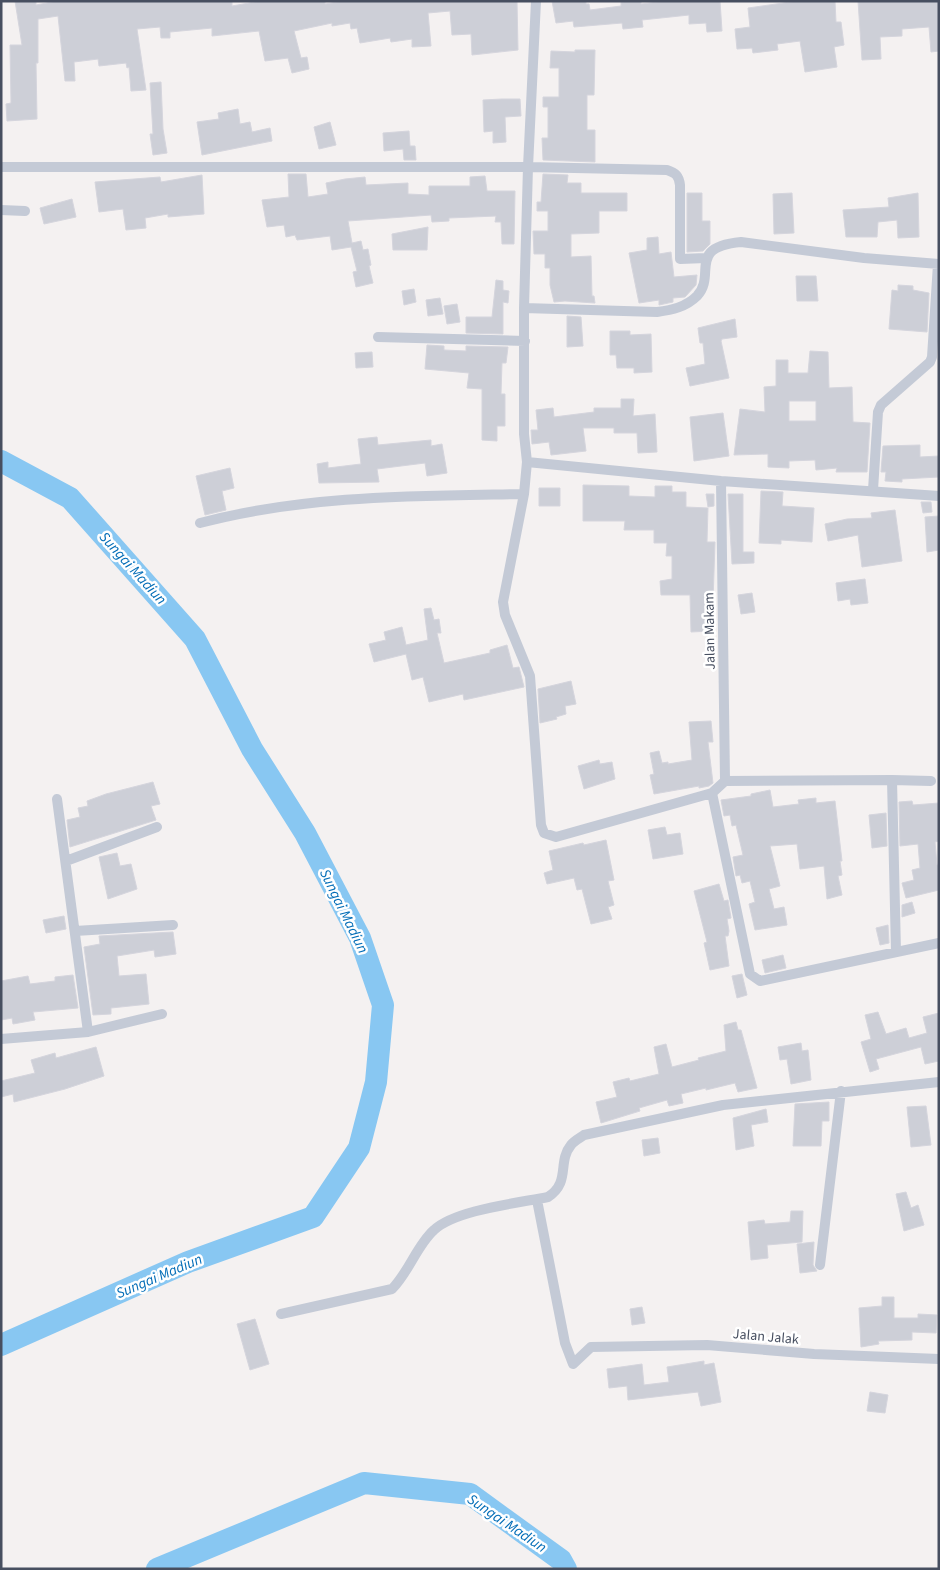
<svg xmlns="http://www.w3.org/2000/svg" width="940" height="1570" font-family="'Source Sans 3',sans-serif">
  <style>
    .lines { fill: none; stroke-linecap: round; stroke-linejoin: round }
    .river { stroke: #88c7f2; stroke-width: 22 }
    .building { fill: #cdcfd7; stroke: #d5d5dd; fill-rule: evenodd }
    .street { stroke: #c4cad6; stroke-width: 10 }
    .labels { text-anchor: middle; stroke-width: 5; stroke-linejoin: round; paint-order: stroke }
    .street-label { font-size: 14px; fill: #474f60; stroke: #fff }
    .water-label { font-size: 15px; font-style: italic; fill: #036db7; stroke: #fff }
  </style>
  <rect width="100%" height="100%" fill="#f4f1f1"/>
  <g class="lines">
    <path class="river" d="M1 461 70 498 195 639 252 749 305 833 360 938 383 1005 376 1082 359 1148 313 1217 188 1262 1 1345
      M157 1569 364 1483 470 1494 561 1560 566 1569"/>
  </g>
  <path class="building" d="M15 1H36V5L57 1H232V6L260 1H325V4L343 1H517L518 50 472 55 471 34 452 35 450 11 428 13 431 46 412 47V39L391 42 390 38 360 43 357 28 351 29 350 23 332 26V23L294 31 301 58 307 57 309 69 292 73 288 58 265 61 259 31 212 36V28L170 32V38H161L160 27 137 29 146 90 131 91 129 67 127 68 126 63 99 66 98 59 74 62 75 81H65L58 16 38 19V63H36L37 119 7 121 6 104 11 103 10 45H22Z
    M552 1H586V4H589L590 10 621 6V2L630 1H641V4L666 1H720L722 31 707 32 706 23 689 24V15L642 20 643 27 623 29 622 23 574 27 573 21 556 23Z
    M797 1H835L836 22H841L844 45 834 47 837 67 805 72 800 41 777 44 778 50 753 53 752 48 737 49 735 29 750 27 748 8Z
    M858 1H939V51L931 52 929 27 902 29V36L880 37 881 59 862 60Z
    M575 50H595L594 95H587V130H595V162L543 160 542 138H548V107H543V97H559V68H550L551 51 575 52Z
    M161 82 163 129 167 153 153 155 150 134H153L150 83Z
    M502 99H520L521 116 505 117 506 142 493 143V131L484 132 483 100Z
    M238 109 240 124 250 122 252 132 270 128 272 141 202 155 197 122 219 119 218 113Z
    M330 122 336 145 319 149 314 127Z
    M409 131 410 146H415L416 160H404L403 149 384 151 383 133Z
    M288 174H306L308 197 328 194 326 183 345 179 365 177 366 185 408 183V194L429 195V186H470V177L485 176 487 191H515L514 244H502L501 222H495L496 216 449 218V221L432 222 431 215 348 221 352 243 361 241 363 250 368 249 371 265 369 266 373 283 356 287 353 272 357 271 351 247 332 250 330 236 297 240 295 235 286 237 284 225 267 227 262 200 289 197Z
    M543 174 568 175 567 183H581V193H627V211H599V233L571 234V257L591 256 592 296H594L595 303 565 301 554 302 550 285V268H545V254H534L533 231H548V211H537V202H541Z
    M202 175 204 214 168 217V214L145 218 146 228 126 230 123 209 99 212 95 182 160 177 161 182Z
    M687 193H702V221H710V244L703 251 687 252Z
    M792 193 794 233 774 234 773 194Z
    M918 193 919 237 898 238 897 220 878 222 877 237H846L843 210 889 207 888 198Z
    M72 199 76 217 44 224 40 208Z
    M428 227 427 250H393L392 234Z
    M658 237 659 254 671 252 674 277 697 275 696 285 685 297 673 298V302L659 305V300L639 303 629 253 647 250V238Z
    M796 276H816L818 301H797Z
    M496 280 503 281V290L509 291 508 303 503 302V334L466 333V317H492Z
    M898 285 913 286V290L929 293 927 332 889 329 892 290 898 291Z
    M414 289 416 302 404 305 402 291Z
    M440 298 443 314 428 316 426 300Z
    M457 304 460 322 447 324 444 306Z
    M567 316 581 317 583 346 567 347Z
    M735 319 737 337 722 339 721 341 729 378 690 386 686 368 705 364 703 343H700L698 328Z
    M610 331H630V335L651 334 652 372 634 373V368H617L616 355H610Z
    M427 345 444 346V350L466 351V346L508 347 506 363H502L501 394H505V426H497V441L482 440V389L467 388 469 373 425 369Z
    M810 351 828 352 829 388 852 387 853 422 870 423 867 472H836L837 468 816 470 815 460 789 461V468L768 467V454L734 455 740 409 765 412 764 387 776 386V360H788V373H808ZM789 401H816V421H789Z
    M372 352 373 367 356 368 355 353Z
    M621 399H634L633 416 655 414 657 452 638 453 637 433H614V428H583L586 451 551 455 549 442 532 444 531 430H538L536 410 553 408 554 417 594 412V408H621Z
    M723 413 729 456 694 461 690 417Z
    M377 437 378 445 431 440V446L442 444 447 473 427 476 425 463 377 469 379 482 319 483 317 464 328 462V468L361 464 358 439Z
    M920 445V457L939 456V477L902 479V482L885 481 886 472H881L883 446Z
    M230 468 234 488 222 491 226 510 205 515 196 476Z
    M583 485 629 486V496L655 497V486H672V492H686V507L708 508 707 542H715L712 631 691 632 690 595H661L660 581 672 579V556H666L667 543H654V530H624L625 521H583Z
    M539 488H560V506H539Z
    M761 491 783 492 782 506 814 508 812 542 781 540V544L759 543Z
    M706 494H714V506L708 507Z
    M728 494H743V552H754V563L732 564Z
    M921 502H931L932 512 923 513Z
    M895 510 902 561 862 567 858 535 828 541 825 524 847 519 872 518 871 513Z
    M939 516V550L927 552 925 517Z
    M865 579 868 603 851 605 850 599 838 601 836 583Z
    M752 593 755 612 741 614 738 595Z
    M431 608 434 620 439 619 441 633H437L444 663 490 653V650L507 645 513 668 519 667 524 687 464 700 463 694 429 702 423 677 412 680 406 654 374 662 369 644 386 640 384 632 402 627 406 645 428 640 424 609Z
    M571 681 576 704 565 706 566 714 556 717 557 719 540 723 538 689Z
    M711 721 713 742H708L713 783 709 786 699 788V786L654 794 650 775 654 774 650 753 659 751 662 763 668 762V764L692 760 689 722Z
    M599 760 600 764 612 762 615 779 584 789 578 766Z
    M153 782 160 804 151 806 156 820 70 847 67 820 80 817 78 808 88 806 87 801 106 794Z
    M770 790 773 807 799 804 798 800 816 798V803L835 801 842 861H840L842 875 838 876 842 895 827 899 824 866 800 869 797 844 770 846 780 886 769 889 774 909 784 907 787 925 755 930 749 904 755 902 750 881 742 883 740 875 736 876 733 857 743 855 736 825 732 826 730 815 724 816 721 800 751 796V794Z
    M912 801 913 805 939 803V841L935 842 937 865H939V890L906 898 902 883 914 880 912 870 920 868 918 844 900 846 899 802Z
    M886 813 887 846 872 848 869 815Z
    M665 827 667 835 680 833 683 854 653 859 648 830Z
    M606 840 614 880 608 881 614 905 608 907 612 919 591 924 582 889 577 890 574 878 547 884 544 873 553 870 549 851 583 843 584 845Z
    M117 853 120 866 131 864 137 889 108 899 99 857Z
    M719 884 724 901 728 900 731 918 727 919 729 931 728 936H725L729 966 710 970 704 943 707 942 694 891Z
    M912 902 915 913 902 917V905Z
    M64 916 66 929 46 933 43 920Z
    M888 925 889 943 880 945 876 928Z
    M173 932 176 954 155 957 154 950 117 956 119 976 146 974 149 1004 111 1008V1014L93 1015 84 947 100 944 99 936Z
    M783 955 786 968 765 973 762 960Z
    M742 974 747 995 737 998 732 976Z
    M73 975 78 1008 33 1012 35 1020 13 1024 12 1018 1 1020V981L28 976 30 984 55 981V977Z
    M878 1012 886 1034 906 1028 909 1038 927 1033 923 1017 939 1013V1061L925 1064 921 1047 876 1059 879 1069 870 1072 861 1042 871 1039 865 1015Z
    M736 1022 738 1030H741L757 1088 738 1092 735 1083 706 1090V1088L681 1094 683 1103 669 1106 667 1100 639 1108 640 1111 601 1123 596 1102 617 1097 613 1082 629 1078 630 1081 659 1074 654 1047 666 1044 672 1067 699 1060 698 1058 726 1051 724 1025Z
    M801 1043 802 1051 808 1050 811 1080 791 1084 787 1059 780 1060 778 1047Z
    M96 1047 104 1076 65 1089 14 1102 13 1094 1 1097V1081L35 1073 31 1060 55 1053 56 1058Z
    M829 1102V1121H822L821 1146H793L795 1104Z
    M926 1106 931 1145 911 1147 907 1107Z
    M766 1109 768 1122 751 1125 754 1146 736 1150 733 1118Z
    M658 1138 660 1153 644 1156 642 1140Z
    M906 1192 911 1208 918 1205 924 1225 904 1231 896 1194Z
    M791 1211H803L802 1242 767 1245 768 1258 751 1260 748 1222 764 1220 765 1224 790 1222Z
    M814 1242 813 1265 817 1271 800 1273 797 1244Z
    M882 1297H894V1318H918V1314L937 1315 936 1333 912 1332V1340L878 1341 879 1344 861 1347 859 1308 882 1306Z
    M642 1307 645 1323 632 1325 630 1309Z
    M255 1319 269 1364 250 1370 237 1324Z
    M704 1361V1365L714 1363 721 1402 701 1406 698 1392 628 1400 627 1386 609 1388 607 1369 642 1364 644 1385 669 1382 667 1367Z
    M870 1392 888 1395 885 1413 867 1411Z"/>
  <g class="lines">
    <path class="street" d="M536 1 528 167 524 308V434L527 462 524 494 503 602 505 615 530 676 541 825 544 833 556 837 712 793 725 781 892 780 896 952
      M1 167H528L667 170C676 173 679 176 680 185V259L706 258
      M1 210 25 211
      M524 308 657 312C672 310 686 307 697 296 717 275 686 247 741 242L864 258 939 264
      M378 337 525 341
      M527 462 721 481 939 496
      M721 481 725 781
      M873 490 878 412 881 405 930 362 932 357 938 264
      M200 523C306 495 415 496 524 494
      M892 780 931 781
      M712 793 750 974 760 981 939 943
      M57 799 88 1032
      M66 861 157 827
      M75 931 173 925
      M1 1039 88 1032 162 1014
      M537 1200 565 1343 573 1364 591 1347 707 1345 814 1354 939 1359
      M820 1265 841 1091
      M281 1314 392 1289C409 1272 417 1245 434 1230 455 1210 518 1203 548 1197 571 1182 557 1162 571 1145 574 1141 580 1138 584 1135L723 1105 939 1082"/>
  </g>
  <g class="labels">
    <g class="street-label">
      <text transform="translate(709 631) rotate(-91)" y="5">Jalan Makam</text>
      <text transform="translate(766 1336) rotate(5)" y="5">Jalan Jalak</text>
    </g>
    <g class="water-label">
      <text transform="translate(133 568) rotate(48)" y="5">Sungai Madiun</text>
      <text transform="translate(344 911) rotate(64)" y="5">Sungai Madiun</text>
      <text transform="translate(159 1276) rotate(-23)" y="5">Sungai Madiun</text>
      <text transform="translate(507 1523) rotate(34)" y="5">Sungai Madiun</text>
    </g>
  </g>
  <rect width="940" height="1570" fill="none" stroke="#474f60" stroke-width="5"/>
</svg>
